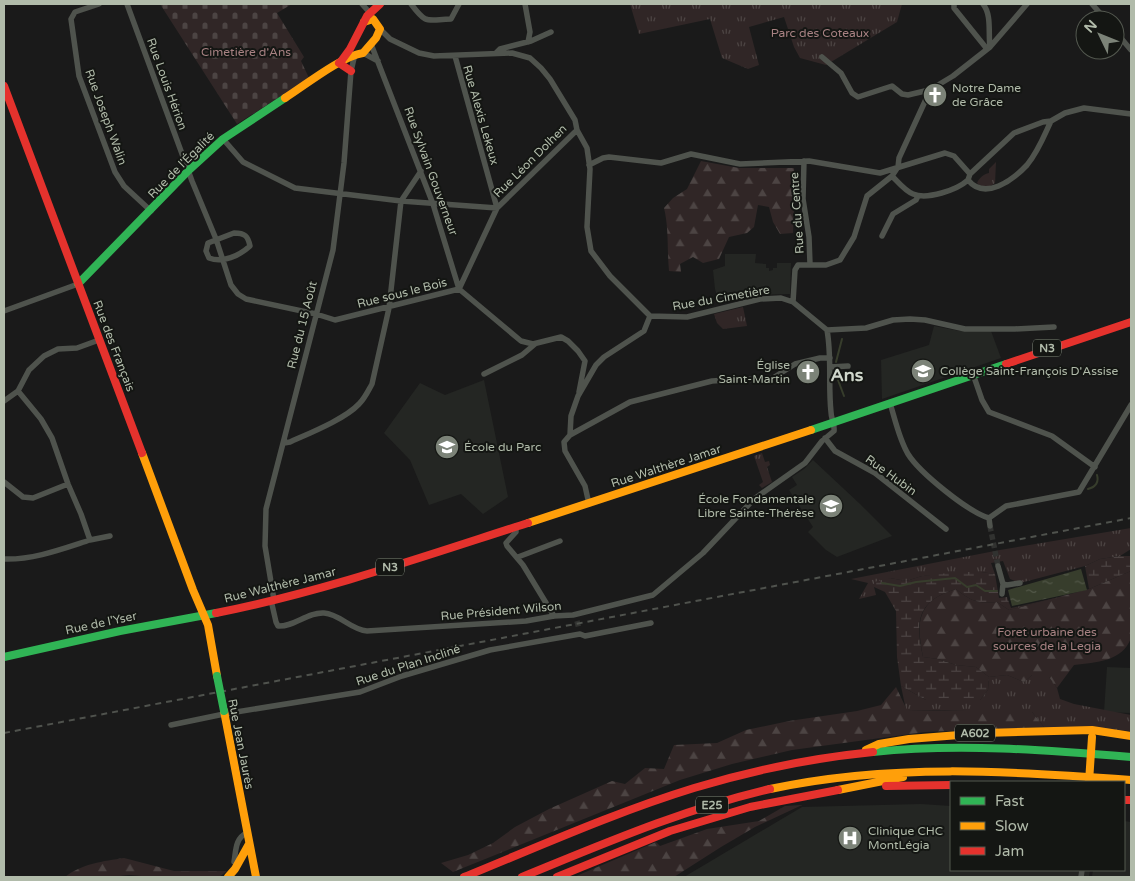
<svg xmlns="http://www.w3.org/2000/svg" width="1135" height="881" font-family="'Varela Round',sans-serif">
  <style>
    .built { fill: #242623 }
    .grass { fill: url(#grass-tufts) }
    .forest { fill: url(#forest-firs) }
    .wetland { fill: url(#wetland-marsh) }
    .cemetery { fill: url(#cemetery-stones) }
    .water { fill: url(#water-ripples) }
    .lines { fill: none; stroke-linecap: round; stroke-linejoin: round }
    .stream { stroke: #373d2c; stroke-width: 2 }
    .street-tunnel { stroke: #313230; stroke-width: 5.5; stroke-dasharray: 5.5 3; stroke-linecap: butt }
    .street { stroke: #4f534d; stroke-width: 5.5 }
    .fast { stroke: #30b455; stroke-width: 8 }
    .slow { stroke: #ff9f0a; stroke-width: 8 }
    .jam { stroke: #e5322d; stroke-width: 8 }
    .rail { stroke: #4f524d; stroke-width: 2; stroke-dasharray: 6 5; stroke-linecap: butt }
    .fast-bridge { stroke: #30b455; stroke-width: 8 }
    .slow-bridge { stroke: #ff9f0a; stroke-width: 8 }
    .labels { text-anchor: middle; stroke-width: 4; stroke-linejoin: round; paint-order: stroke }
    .shield { fill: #141613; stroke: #828a7d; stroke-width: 1 }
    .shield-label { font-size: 11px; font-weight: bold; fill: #b1bbaa }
    .park-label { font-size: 12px; fill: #a78182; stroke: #141613 }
    .street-label { font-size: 12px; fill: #b1bbaa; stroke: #141613 }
    .poi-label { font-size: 12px; fill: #b1bbaa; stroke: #141613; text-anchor: start }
    .district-label { font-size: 18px; font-weight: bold; fill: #d0d7cc; stroke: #141613 }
  </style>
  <defs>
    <pattern id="grass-tufts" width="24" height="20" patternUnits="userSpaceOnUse" patternTransform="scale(1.25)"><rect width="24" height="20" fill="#302626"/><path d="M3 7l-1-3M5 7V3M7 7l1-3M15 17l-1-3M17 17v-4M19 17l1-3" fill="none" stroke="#4c4443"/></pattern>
    <pattern id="forest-firs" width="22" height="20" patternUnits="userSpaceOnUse" patternTransform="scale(1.25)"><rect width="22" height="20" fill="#302626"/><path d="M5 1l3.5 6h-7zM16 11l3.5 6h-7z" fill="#4c4443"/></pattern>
    <pattern id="wetland-marsh" width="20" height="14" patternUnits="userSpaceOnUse" patternTransform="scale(1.25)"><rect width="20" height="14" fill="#302626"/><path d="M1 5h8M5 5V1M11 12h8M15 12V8" fill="none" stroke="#4c4443"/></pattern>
    <pattern id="cemetery-stones" width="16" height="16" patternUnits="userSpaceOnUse" patternTransform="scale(1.25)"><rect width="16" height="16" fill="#302626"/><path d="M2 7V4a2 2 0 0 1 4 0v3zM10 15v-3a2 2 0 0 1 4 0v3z" fill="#4c4443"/></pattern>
    <pattern id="water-ripples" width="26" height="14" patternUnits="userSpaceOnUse" patternTransform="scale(1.25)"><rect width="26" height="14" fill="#373d2c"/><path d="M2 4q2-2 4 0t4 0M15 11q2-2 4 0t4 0" fill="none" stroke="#525748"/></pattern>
  </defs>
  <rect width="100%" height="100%" fill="#1a1a1a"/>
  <path class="built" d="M725 254H756L755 263 766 264V268H769V271L773 270V268H777V263H791L790 294 757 295 719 303 715 289 713 270 725 266Z
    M934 326 960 331H991L1001 358 882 399 881 360 929 345Z
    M484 380 508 497 483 514 461 494 429 505 410 460 384 433 420 383 445 395Z
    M813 460 860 504 892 536 837 557 826 550 808 532 813 527 789 490 797 485 792 477 804 469Z
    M1107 667 1131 668V713L1104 712Z
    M921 804 951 806V870H1090L1089 877H684L802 807Z
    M1124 821 1131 822V877H1092L1093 870H1124Z"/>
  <path class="grass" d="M630 4H902L897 22 826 65 800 58 794 47 784 17 749 27 759 65 748 69 722 58 710 19 639 34Z
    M996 162 995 183C989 188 982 188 977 183 979 178 984 174 989 173V169Z
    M743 307 747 326 723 329 717 323 714 314Z
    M762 453 765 462 769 461 770 465 767 467 772 482 762 488 759 485 763 482 754 456Z
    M1131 528V549L1120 556 1100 559 1085 566 1020 583 1010 579 1003 561 991 563 995 574 981 572 922 576 906 581 890 578 874 587 876 595 859 599 868 583 851 579 1000 550Z
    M1007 675 1024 682 1032 675 1049 677 1057 688 1060 699 1074 704 1131 715V731L1044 727 1032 712 906 710 901 686 926 700H980L988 690 989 677Z"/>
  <path class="forest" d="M701 161 739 168H794L795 183 793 233 780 234 773 222 769 207 758 205 754 227 747 233 729 237 719 259 703 263 693 257 680 264 681 272 669 271C667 250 669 228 664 208L673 198 687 189Z
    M1131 571V638C1122 662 1096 662 1074 665L1057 688 1049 677 1040 684 1032 675 1024 682 1007 675 989 677 976 667 956 665 938 659 923 657C916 621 917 601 956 589 971 601 977 604 997 602L1009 610 1089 589Z
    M896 687 907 710 946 711 1017 709 1032 712 1044 727 925 732 792 750 732 764 680 780 453 872 441 863 468 855 493 843 515 827 549 809 612 781 625 784 645 768 664 769 674 745 717 743 746 730 789 721 857 711 881 705Z
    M802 805 755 827 721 847 674 877H574L656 842 660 846 707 829 759 821 785 806Z
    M124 858 174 871H227L219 877H154L129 875 110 877H65C81 864 104 861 124 858Z"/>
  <path class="wetland" d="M1120 556H1131V571L1089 589 1085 566 1100 559Z
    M957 572H981L995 574 999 598 1007 597 1011 608 1069 595 1009 610 997 602C977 604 971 601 956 589 917 601 915 621 923 657L938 659 956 665 976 667 989 677 988 690 980 700H926L901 686 897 657 896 611 885 592 874 587V582L890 578 906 581 922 576Z"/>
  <path class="cemetery" d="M160 4H292L277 13 304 57 301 61 309 78 237 124Z"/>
  <path class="water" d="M1081 569 1087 590 1012 606 1008 590Z"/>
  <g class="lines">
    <path class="stream" d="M836 362 842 339
      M836 368 838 380 844 396
      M1088 489C1096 487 1099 482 1097 475
      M882 583 900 586 916 582 955 578 967 587 976 585 985 591H997"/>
    <path class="street-tunnel" d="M990 526 998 566
      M577 621 579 629"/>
    <path class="street" d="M99 4 75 12 71 19 79 76 115 172 124 186 151 211
      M127 4 192 181 216 239 231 285 238 294 246 299 316 314 335 320 459 289
      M362 4 370 13
      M411 4C427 25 426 20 451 19L459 4
      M525 4 530 32 528 42
      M954 4V8L987 49
      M983 4C992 15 988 33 990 47
      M1092 4 1106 20
      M380 29 390 39 419 53 434 56 512 53 530 58 541 68 550 79 575 120 577 130 587 148 590 169 587 227 591 251 610 276 650 316 687 317 760 299 781 298 793 302 827 330 866 328 893 320 910 319 925 320 965 329H1015L1054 327
      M1115 31 1131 50
      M371 44 433 204 459 289
      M363 53 378 61
      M496 53 500 49 531 41 551 32
      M455 56 497 208
      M822 57 841 73 852 93 858 97 892 86 902 94 908 95 929 90 932 91
      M1051 121C1044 136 1038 152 1027 165 1013 180 985 201 968 180L970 174 1014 133 1043 122 1051 121 1065 113 1084 108 1131 114
      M223 139 243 162 295 188 401 201 497 208
      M804 161 803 199 809 237 810 264
      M589 165 603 158 609 157 661 163 691 154 740 164 809 161 880 173 945 153 954 156 970 174
      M892 176C898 182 905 191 913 194 927 200 957 190 968 180
      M234 233C245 233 248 236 250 246 239 256 223 263 209 258L206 251 208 243Z
      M882 236 893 214 916 200 918 196
      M459 289 497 208 577 130
      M459 289 521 341 533 344 561 337 568 341 578 351 585 361 579 392
      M793 302 795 270 798 265H826L840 260 854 237 867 196 892 176 898 167 899 158 927 97 938 85 953 76 990 47 1027 4
      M4 311 78 284
      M830 367 848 366
      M484 374 522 355 535 344
      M973 374 982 400 989 412 1052 436 1095 467
      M4 401 18 391 29 370 44 356 58 349 77 348 99 340
      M890 403C895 419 899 439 908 454 919 472 968 512 989 518
      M570 435 630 402 712 381 742 379 764 380 773 378 795 364 820 358H830
      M825 438 835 451 875 473 946 529
      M284 443 290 442C310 433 345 419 359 404 365 398 368 391 372 384L389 308 401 201 421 171
      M4 482 23 497 33 498 68 484
      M589 504 585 486 565 451 564 442 570 435 571 416 578 396 596 365 604 357 644 331 650 316
      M989 518 1006 506 1079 492 1131 405
      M989 518 990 526
      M516 526V532L506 543 507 546 523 565 554 616
      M90 540 110 536
      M518 557 560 541
      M4 559C33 560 62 549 90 540L81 514 68 484 52 438 41 419 18 391
      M998 566 1003 584 1007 585 1020 583
      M1002 594 1003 584
      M271 600 276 622 278 626C294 627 307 612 324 613 340 614 351 630 367 631L526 621 554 616 573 615 653 595 703 553 754 499 805 463 822 441 834 431C835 424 831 419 831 412 828 385 832 357 827 330
      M274 600 265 546 266 509 333 250 344 163 351 71 355 54
      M171 725 224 714 360 692 402 676 490 650 580 634 585 636 651 623
      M234 862C236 851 235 838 247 833
      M1081 877 1082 870"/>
    <path class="fast" d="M78 284 189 170 223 139 285 98
      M811 430 1006 364
      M4 657 120 631 216 613
      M873 752C959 743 1045 750 1131 757"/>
    <path class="slow" d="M285 98C304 86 342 56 363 53L376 38 380 29 373 19 364 22
      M142 453 193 590 208 625 217 676
      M528 523 811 430
      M224 711 256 877
      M866 750 879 744 909 739 984 733 1092 730 1131 736
      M770 789C889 763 1011 771 1131 780
      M838 790 903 777
      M228 877 235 869 249 844"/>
    <path class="jam" d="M342 60 350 49 367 16 380 4
      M339 63 351 71
      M4 86 142 453
      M1006 364 1131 322
      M216 613C322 592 425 556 528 523
      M886 786 951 785
      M1124 800H1131
      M464 877C540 846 616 812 694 788 753 770 813 758 873 752
      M522 877C603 844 684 809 770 789
      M557 877 670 831 750 807 838 790"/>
    <path class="rail" d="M4 733 1131 518"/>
    <path class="fast-bridge" d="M217 676 224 711"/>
    <path class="slow-bridge" d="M1089 782 1092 737"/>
  </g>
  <defs>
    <g id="church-disc" transform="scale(1.25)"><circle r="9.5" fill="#7c8378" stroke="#141613"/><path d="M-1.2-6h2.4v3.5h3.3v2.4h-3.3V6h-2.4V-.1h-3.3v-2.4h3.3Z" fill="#fff"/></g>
    <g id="school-disc" transform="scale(1.25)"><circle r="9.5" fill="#7c8378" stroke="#141613"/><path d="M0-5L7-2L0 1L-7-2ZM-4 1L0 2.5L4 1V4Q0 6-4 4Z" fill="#fff"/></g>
    <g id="hospital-disc" transform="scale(1.25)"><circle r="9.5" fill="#7c8378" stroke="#141613"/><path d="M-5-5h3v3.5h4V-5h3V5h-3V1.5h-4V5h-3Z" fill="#fff"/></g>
  </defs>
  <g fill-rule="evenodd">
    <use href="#church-disc" x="935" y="95"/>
    <use href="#school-disc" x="923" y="371"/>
    <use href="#church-disc" x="808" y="372"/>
    <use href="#school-disc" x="447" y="447"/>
    <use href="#school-disc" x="831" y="506"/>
    <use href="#hospital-disc" x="850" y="838"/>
  </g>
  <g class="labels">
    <g class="shield">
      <rect x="1033" y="339.5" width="28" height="17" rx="4"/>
      <rect x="376" y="558.5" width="28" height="17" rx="4"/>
      <rect x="955" y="724.5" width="40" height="17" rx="4"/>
      <rect x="696" y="796.5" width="32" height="17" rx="4"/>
    </g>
    <g class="shield-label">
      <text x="1047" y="352">N3</text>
      <text x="390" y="571">N3</text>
      <text x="975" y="737">A602</text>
      <text x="712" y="809">E25</text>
    </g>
    <g class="park-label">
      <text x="820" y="37">Parc des Coteaux</text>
      <text x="246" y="56">Cimetière d'Ans</text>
      <text x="1047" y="636">Foret urbaine des<tspan x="1047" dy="14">sources de la Legia</tspan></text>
    </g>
    <g class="street-label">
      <text transform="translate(167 84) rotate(70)" y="4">Rue Louis Hérion</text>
      <text transform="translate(481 115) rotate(74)" y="4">Rue Alexis Lekeux</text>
      <text transform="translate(106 117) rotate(70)" y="4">Rue Joseph Walin</text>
      <text transform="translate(530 161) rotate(-45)" y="4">Rue Léon Dolhen</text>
      <text transform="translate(181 165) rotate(-45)" y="4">Rue de l'Égalité</text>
      <text transform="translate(431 171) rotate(70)" y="4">Rue Sylvain Gouverneur</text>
      <text transform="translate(797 213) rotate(-94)" y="4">Rue du Centre</text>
      <text transform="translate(402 293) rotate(-14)" y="4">Rue sous le Bois</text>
      <text transform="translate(721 298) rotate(-10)" y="4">Rue du Cimetière</text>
      <text transform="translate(302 325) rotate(-76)" y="4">Rue du 15 Août</text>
      <text transform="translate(114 346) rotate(69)" y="4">Rue des Français</text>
      <text transform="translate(666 466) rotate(-18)" y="4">Rue Walthère Jamar</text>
      <text transform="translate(891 475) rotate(36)" y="4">Rue Hubin</text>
      <text transform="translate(280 585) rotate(-14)" y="4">Rue Walthère Jamar</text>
      <text transform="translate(501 611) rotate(-5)" y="4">Rue Président Wilson</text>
      <text transform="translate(101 623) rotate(-12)" y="4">Rue de l'Yser</text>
      <text transform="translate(408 665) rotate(-18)" y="4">Rue du Plan Incliné</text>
      <text transform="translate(241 744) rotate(79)" y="4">Rue Jean Jaurès</text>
    </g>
    <g class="poi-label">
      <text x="952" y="92">Notre Dame<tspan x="952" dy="14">de Grâce</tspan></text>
      <text x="790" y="369" text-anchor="end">Église<tspan x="790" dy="14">Saint-Martin</tspan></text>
      <text x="940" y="375">Collège Saint-François D'Assise</text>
      <text x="464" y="451">École du Parc</text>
      <text x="814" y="503" text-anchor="end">École Fondamentale<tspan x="814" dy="14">Libre Sainte-Thérèse</tspan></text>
      <text x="868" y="835">Clinique CHC<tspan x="868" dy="14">MontLégia</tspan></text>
    </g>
    <g class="district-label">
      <text x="847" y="381">Ans</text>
    </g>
  </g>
  <rect width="1135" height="881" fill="none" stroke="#b1bbaa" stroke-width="10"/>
  <rect x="950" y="781" width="175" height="90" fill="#141613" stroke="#53584f"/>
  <rect x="960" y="797" width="25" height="8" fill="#30b455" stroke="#53584f"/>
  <text x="995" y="806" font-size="15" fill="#b1bbaa">Fast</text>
  <rect x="960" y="822" width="25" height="8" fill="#ff9f0a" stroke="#53584f"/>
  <text x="995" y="831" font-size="15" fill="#b1bbaa">Slow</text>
  <rect x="960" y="847" width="25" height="8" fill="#e5322d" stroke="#53584f"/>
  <text x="995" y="856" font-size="15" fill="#b1bbaa">Jam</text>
  <g transform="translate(1100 35) rotate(313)"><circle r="24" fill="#141613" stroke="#53584f"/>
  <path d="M0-4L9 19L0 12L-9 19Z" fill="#7c8378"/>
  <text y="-8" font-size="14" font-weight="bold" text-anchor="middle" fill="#b1bbaa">N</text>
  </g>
</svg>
